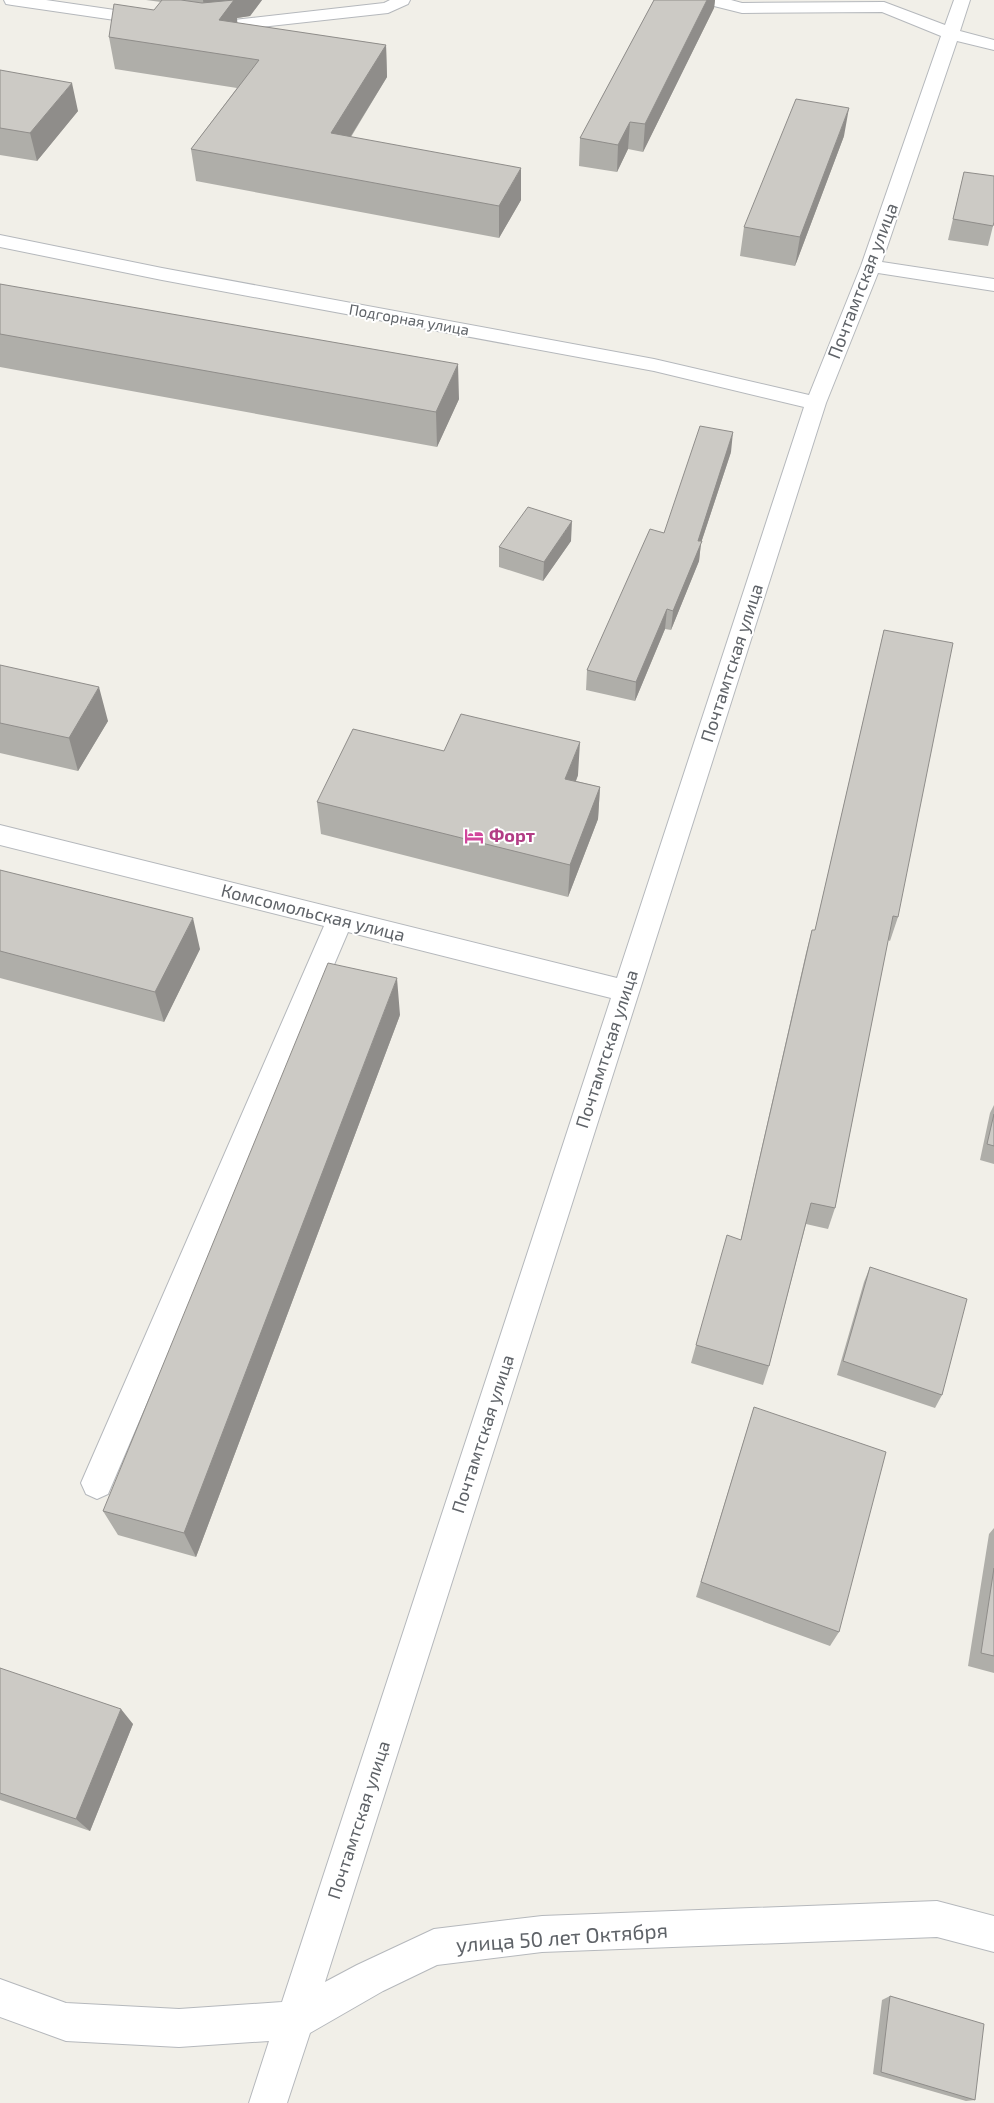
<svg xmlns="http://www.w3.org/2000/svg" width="994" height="2103" font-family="'Exo 2',sans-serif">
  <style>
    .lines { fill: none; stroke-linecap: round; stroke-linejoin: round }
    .minor-casing { stroke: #b5b8bc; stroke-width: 2 }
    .minor { fill: #fff; fill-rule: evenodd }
    .wall { fill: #afaea9 }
    .shaded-wall { fill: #8f8d8a }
    .building { fill: #cccac5; stroke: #8f8d8a }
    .labels { text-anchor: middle; stroke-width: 4; stroke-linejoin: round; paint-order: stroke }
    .far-street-label { font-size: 15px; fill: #5f6368; stroke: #fff }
    .street-label { font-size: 18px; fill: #5f6368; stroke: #fff }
    .hotel-label { font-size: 18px; font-weight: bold; fill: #b23c85; stroke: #fff; text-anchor: start }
    .near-street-label { font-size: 21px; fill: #5f6368; stroke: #fff }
  </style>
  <rect width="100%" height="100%" fill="#f1efe8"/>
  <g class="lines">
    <g class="minor-casing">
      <path id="minor" d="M4 0H46L149 15 155 16 157 20 155 24 149 25 12 5 6 4Z
        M390 0H410L408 4 388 13 207 33 201 32 199 28 201 24 207 23 384 3Z
        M704 0H731L742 3 884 2 945 25 954 0H970L960 31 994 40V50L957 41 882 262 994 279V291L878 273 826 403 325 1982 357 1965 434 1929 542 1916 937 1901 994 1916V1952L937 1937 542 1952 437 1965 383 1991 310 2033 287 2103H249L269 2041 179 2047 66 2041 0 2017V1979L66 2003 179 2009 282 2002 611 998 348 932 108 1494 97 1499 86 1494 81 1483 324 926 0 845V825L617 978 804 407 654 371 162 280 0 247V235L162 268 654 359 809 395 861 266 941 36 882 12 742 13 706 4Z"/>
    </g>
    <use href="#minor" class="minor"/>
  </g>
  <path class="wall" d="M146 0H262L250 16 237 18V23L386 45 387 77 351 137 521 200 499 238 196 181 191 149 237 88 115 69 109 37 154 10 161 2Z
    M654 0H715L714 8 643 152 628 149 617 172 579 166 580 138Z
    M0 70 78 111 37 161 0 155Z
    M844 136 795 266 740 256 744 227Z
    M964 172 993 226 988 246 948 240Z
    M0 284 459 399 437 447 0 367Z
    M731 452 701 543 699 561 671 630 665 629 635 701 586 690 587 670 664 533Z
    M571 541 543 581 499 567V547Z
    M884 630 898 917 890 941 888 940 835 1208 828 1229 806 1224 769 1366 763 1385 691 1363 696 1345 741 1239 806 953 812 930H815Z
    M0 665 108 721 78 771 0 753Z
    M444 751 578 775 576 781 600 787 598 819 568 897 321 834 317 802Z
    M0 870 200 949 164 1022 0 978Z
    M400 1015 196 1557 118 1535 103 1511Z
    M994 1105V1164L980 1160 990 1113Z
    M870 1267 942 1395 935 1408 837 1375 864 1282Z
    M754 1407 839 1632 830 1646 696 1597Z
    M994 1528V1673L968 1666 989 1534Z
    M0 1668 133 1724 90 1831 0 1800Z
    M890 1996 975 2100 966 2101 873 2074 882 2000Z"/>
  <path class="shaded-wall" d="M203 0H262L250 16 237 18 238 31 223 52 206 21Z
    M707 0H715L714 8 643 152 645 124Z
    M386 45 387 77 333 165 331 133Z
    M72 83 78 111 37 161 30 133Z
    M849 108 844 136 795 266 800 237Z
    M630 122 628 149 617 172 618 145Z
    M521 168V200L499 238V206Z
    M458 364 459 399 437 447 436 412Z
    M733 432 731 452 701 543 699 561 671 630 673 611Z
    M572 521 571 541 543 581 544 562Z
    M667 609 665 629 635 701 636 682Z
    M99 687 108 721 78 771 69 738Z
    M580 742 578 775 564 811 565 779Z
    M600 787 598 819 568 897 570 865Z
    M193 918 200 949 164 1022 155 992Z
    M397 978 400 1015 196 1557 184 1533Z
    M121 1709 133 1724 90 1831 76 1819Z"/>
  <path class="building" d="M162 0H181L202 3 234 0 219 20 386 45 331 133 521 168 499 206 191 149 259 60 109 37 114 4 154 10Z
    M654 0H707L645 124 630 122 618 145 580 138Z
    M0 70 72 83 30 133 0 128Z
    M796 99 849 108 800 237 744 227Z
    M964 172 994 176V222L993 226 953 219Z
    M0 284 458 364 436 412 0 334Z
    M700 426 733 432 698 541H702L673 611 667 609 636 682 587 670 650 529 664 533Z
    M528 507 572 521 544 562 499 547Z
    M884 630 953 643 898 917 893 916 835 1208 811 1203 769 1366 696 1345 727 1235 741 1240 812 930H815Z
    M0 665 99 687 69 738 0 723Z
    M461 714 580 742 565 779 600 787 570 865 317 802 353 729 444 751Z
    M0 870 193 918 155 992 0 951Z
    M328 963 397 978 184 1533 103 1511Z
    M994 1114V1146L987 1144Z
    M870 1267 967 1299 942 1395 843 1361Z
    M754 1407 886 1452 839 1632 701 1582Z
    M994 1568V1656L981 1653Z
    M0 1668 121 1709 76 1819 0 1793Z
    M890 1996 984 2024 975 2100 881 2072Z"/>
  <defs>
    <g id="hotel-bare" transform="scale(1.5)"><path d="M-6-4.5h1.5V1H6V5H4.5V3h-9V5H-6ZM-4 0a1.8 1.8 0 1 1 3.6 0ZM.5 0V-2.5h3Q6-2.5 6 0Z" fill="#d1479c" stroke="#fff" stroke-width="2.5" paint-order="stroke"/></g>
  </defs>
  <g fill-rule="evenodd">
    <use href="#hotel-bare" x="474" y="836"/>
  </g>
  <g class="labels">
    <g class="far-street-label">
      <text transform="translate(409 320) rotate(10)" y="5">Подгорная улица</text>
    </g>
    <g class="street-label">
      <text transform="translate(863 281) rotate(-69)" y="6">Почтамтская улица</text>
      <text transform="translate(732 663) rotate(-72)" y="6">Почтамтская улица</text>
      <text transform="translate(313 913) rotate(14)" y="6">Комсомольская улица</text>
      <text transform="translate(607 1049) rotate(-72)" y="6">Почтамтская улица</text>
      <text transform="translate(483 1434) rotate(-72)" y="6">Почтамтская улица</text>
      <text transform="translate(359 1820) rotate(-72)" y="6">Почтамтская улица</text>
    </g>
    <g class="hotel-label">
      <text x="489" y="842">Форт</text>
    </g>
    <g class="near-street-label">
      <text transform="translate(562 1938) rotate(-4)" y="7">улица 50 лет Октября</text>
    </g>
  </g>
</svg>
